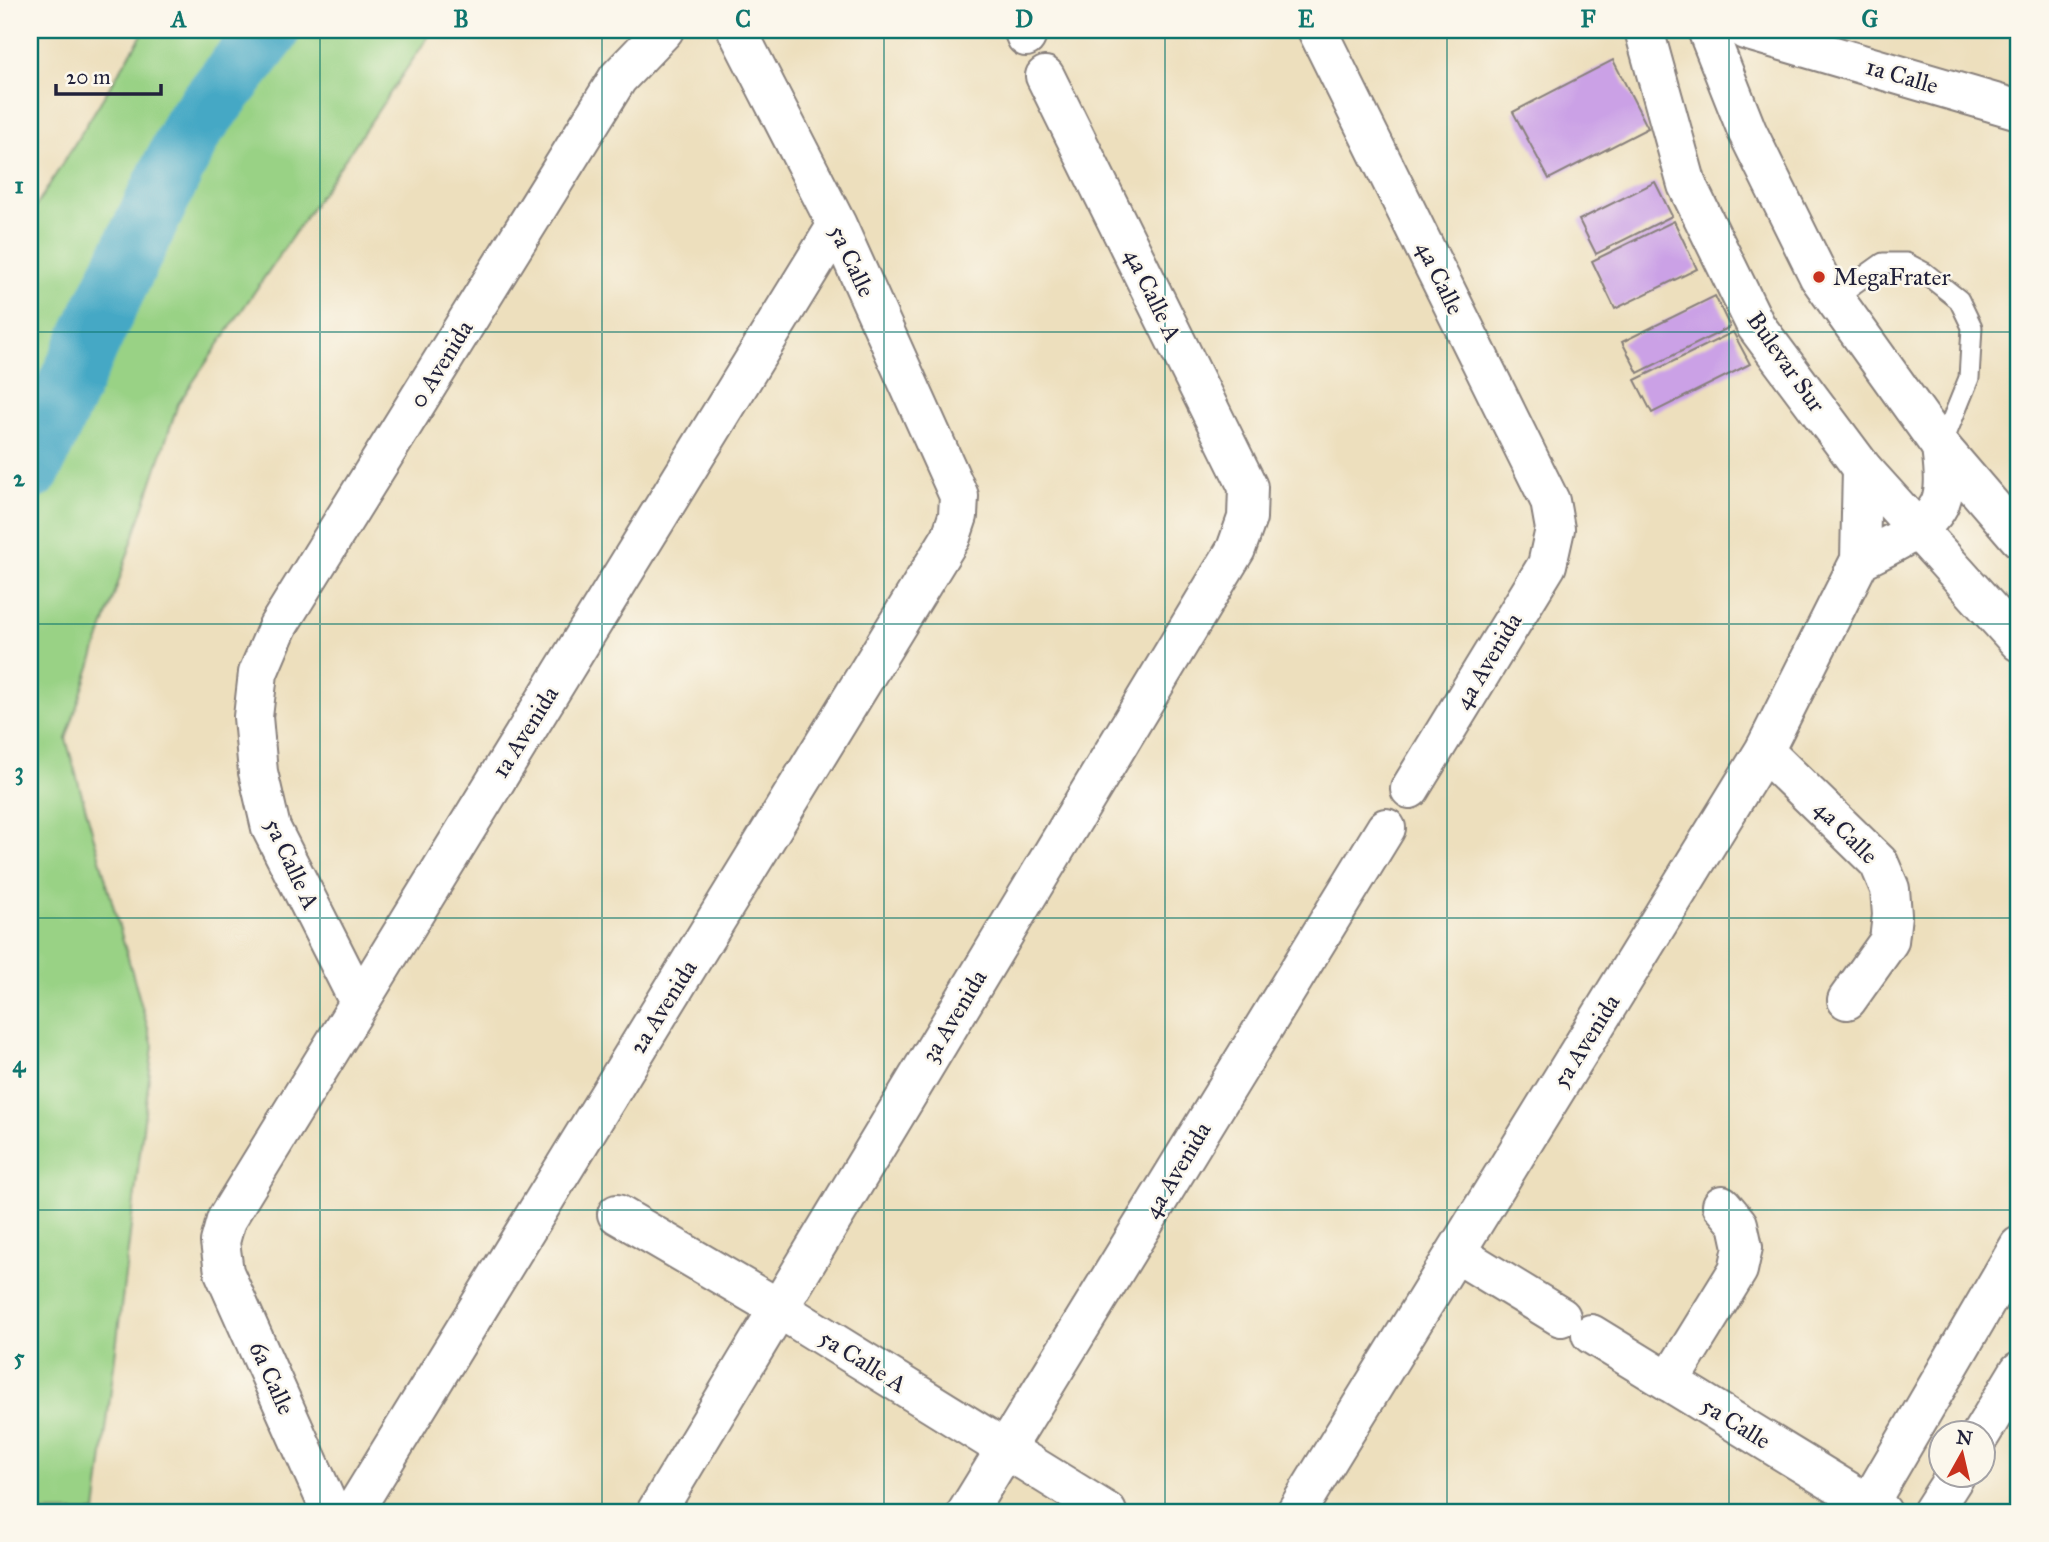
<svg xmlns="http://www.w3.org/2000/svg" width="2049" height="1542" font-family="'IM FELL Great Primer',serif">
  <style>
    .green { fill: #99d285; stroke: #5e7a60; stroke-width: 2 }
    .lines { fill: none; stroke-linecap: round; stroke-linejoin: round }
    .river { stroke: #45a8c5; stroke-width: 63 }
    .building { fill: #cba1e6 }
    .service-casing { stroke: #88807c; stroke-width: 23 }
    .minor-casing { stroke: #88807c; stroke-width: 42 }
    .secondary-casing { stroke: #88807c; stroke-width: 42 }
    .service { stroke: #fff; stroke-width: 19 }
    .minor { stroke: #fff; stroke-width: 38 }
    .secondary { stroke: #fff; stroke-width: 38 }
    .grid { fill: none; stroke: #0f766e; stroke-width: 2; stroke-opacity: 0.55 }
    .poi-dot { fill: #c8321e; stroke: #fbf7ec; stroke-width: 2.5 }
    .labels { text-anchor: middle; stroke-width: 5; stroke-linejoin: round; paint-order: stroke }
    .street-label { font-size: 24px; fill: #22223b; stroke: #fbf7ec }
    .poi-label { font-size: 24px; fill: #22223b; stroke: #fbf7ec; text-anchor: start }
    .neatline { fill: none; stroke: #0f766e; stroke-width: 2.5 }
    .grid-label { font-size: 23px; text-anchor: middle; font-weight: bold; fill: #0f766e }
  </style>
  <rect width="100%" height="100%" fill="#fbf7ec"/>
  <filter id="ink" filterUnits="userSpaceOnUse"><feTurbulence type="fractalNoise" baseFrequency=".0143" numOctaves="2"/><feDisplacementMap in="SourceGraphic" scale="14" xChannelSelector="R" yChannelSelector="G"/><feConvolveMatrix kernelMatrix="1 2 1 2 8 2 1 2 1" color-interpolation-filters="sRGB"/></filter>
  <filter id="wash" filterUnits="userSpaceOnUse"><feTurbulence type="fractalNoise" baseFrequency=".00686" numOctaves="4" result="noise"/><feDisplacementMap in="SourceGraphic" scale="28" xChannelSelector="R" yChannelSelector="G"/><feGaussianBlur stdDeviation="1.57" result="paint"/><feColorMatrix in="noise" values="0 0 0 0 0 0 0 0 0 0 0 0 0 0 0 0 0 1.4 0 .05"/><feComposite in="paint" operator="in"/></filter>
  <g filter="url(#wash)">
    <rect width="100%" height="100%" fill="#eddfbd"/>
    <path class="green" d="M145 30H433L178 404 66 739 153 1046 96 1512H30V216Z"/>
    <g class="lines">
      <path class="river" d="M30 469 100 318 193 127 269 30"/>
    </g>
    <g id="blocks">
      <path class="building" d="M1613 60 1648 128 1549 179 1513 112Z
        M1655 182 1672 216 1596 254 1579 220Z
        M1674 221 1697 269 1615 309 1592 261Z
        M1715 296 1730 327 1638 373 1622 342Z
        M1733 332 1750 364 1652 413 1635 380Z"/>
    </g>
  </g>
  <g filter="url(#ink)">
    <use href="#blocks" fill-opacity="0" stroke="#88807c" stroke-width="2"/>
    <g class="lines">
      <g class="service-casing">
        <path id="service" d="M1834 298 1883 263H1906L1925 273 1959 300 1972 327 1969 378 1941 447"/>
      </g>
      <g class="minor-casing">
        <path id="minor" d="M1023 30 1026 37
          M1317 30 1550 501 1555 529 1547 565 1410 789
          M1745 30 2019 110
          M1860 560C1885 547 1935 527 1942 497 1946 482 1943 463 1941 447
          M1764 751 1879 863 1890 889 1892 915 1889 941 1847 1000
          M359 1002 271 828 258 772 253 717 258 673 278 626 618 78 664 30
          M617 1214 778 1308 1107 1512
          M1456 1253 1561 1317
          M1591 1334 1882 1512
          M1669 1382 1738 1270 1743 1247 1738 1224 1722 1205
          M331 1512 224 1272 220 1242 226 1220 837 225
          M353 1512 951 537 958 516 959 496 837 225 737 30
          M656 1512 1236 549 1247 518 1248 487 1045 76
          M967 1512 1386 828
          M1296 1512 1764 751 1860 560 1862 468"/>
      </g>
      <g class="secondary-casing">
        <path id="secondary" d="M1644 30 1687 185 1756 326 1862 468 2019 642
          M1707 30 1747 131 1819 277 1941 447 2019 538
          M1981 1434 2019 1371
          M1864 1512 2019 1246
          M1932 1512 1955 1476"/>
      </g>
      <use href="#service" class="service"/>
      <use href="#minor" class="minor"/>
      <use href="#secondary" class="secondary"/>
    </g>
  </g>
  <path class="grid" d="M320 30V1512M602 30V1512M884 30V1512M1165 30V1512M1447 30V1512M1729 30V1512M30 332H2019M30 624H2019M30 918H2019M30 1210H2019"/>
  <circle class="poi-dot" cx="1819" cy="277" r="7"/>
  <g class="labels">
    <g class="street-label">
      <text transform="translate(1902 76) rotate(16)" y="8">1a Calle</text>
      <text transform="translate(852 261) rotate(65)" y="8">5a Calle</text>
      <text transform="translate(1440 278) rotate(64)" y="8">4a Calle</text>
      <text transform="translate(1153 295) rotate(64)" y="8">4a Calle A</text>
      <text transform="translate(1786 362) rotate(55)" y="8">Bulevar Sur</text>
      <text transform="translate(441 364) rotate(-58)" y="8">0 Avenida</text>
      <text transform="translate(1488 661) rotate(-59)" y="8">4a Avenida</text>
      <text transform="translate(525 732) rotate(-58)" y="8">1a Avenida</text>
      <text transform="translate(1846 832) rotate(45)" y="8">4a Calle</text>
      <text transform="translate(292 864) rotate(65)" y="8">5a Calle A</text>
      <text transform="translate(663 1007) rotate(-58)" y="8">2a Avenida</text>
      <text transform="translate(954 1016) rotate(-59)" y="8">3a Avenida</text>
      <text transform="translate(1586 1041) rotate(-58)" y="8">5a Avenida</text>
      <text transform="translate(1177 1170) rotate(-59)" y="8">4a Avenida</text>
      <text transform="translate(863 1361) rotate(32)" y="8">5a Calle A</text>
      <text transform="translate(272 1378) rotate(66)" y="8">6a Calle</text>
      <text transform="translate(1736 1423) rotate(32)" y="8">5a Calle</text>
    </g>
    <g class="poi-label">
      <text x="1833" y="285">MegaFrater</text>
    </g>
  </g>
  <rect width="2049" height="1542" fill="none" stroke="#fbf7ec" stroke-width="77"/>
  <g transform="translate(1962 1454) rotate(8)"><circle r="33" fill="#fbf7ec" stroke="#a4a2a5" stroke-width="2"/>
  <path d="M0-5L12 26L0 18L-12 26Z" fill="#c8321e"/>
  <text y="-10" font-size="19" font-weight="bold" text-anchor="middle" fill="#22223b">N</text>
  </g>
  <path d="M56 84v10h105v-10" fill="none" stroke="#22223b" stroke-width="3.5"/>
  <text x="66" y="84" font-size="21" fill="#22223b" stroke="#fbf7ec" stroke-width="5" paint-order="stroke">20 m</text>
  <rect x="38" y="38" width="1972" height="1466" class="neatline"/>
  <g class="grid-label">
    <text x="179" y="27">A</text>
    <text x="461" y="27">B</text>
    <text x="743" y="27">C</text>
    <text x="1024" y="27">D</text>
    <text x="1306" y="27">E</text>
    <text x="1588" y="27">F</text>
    <text x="1870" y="27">G</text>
    <text x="19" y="193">1</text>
    <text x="19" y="486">2</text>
    <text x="19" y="779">3</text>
    <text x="19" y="1072">4</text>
    <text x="19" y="1365">5</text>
  </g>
</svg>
